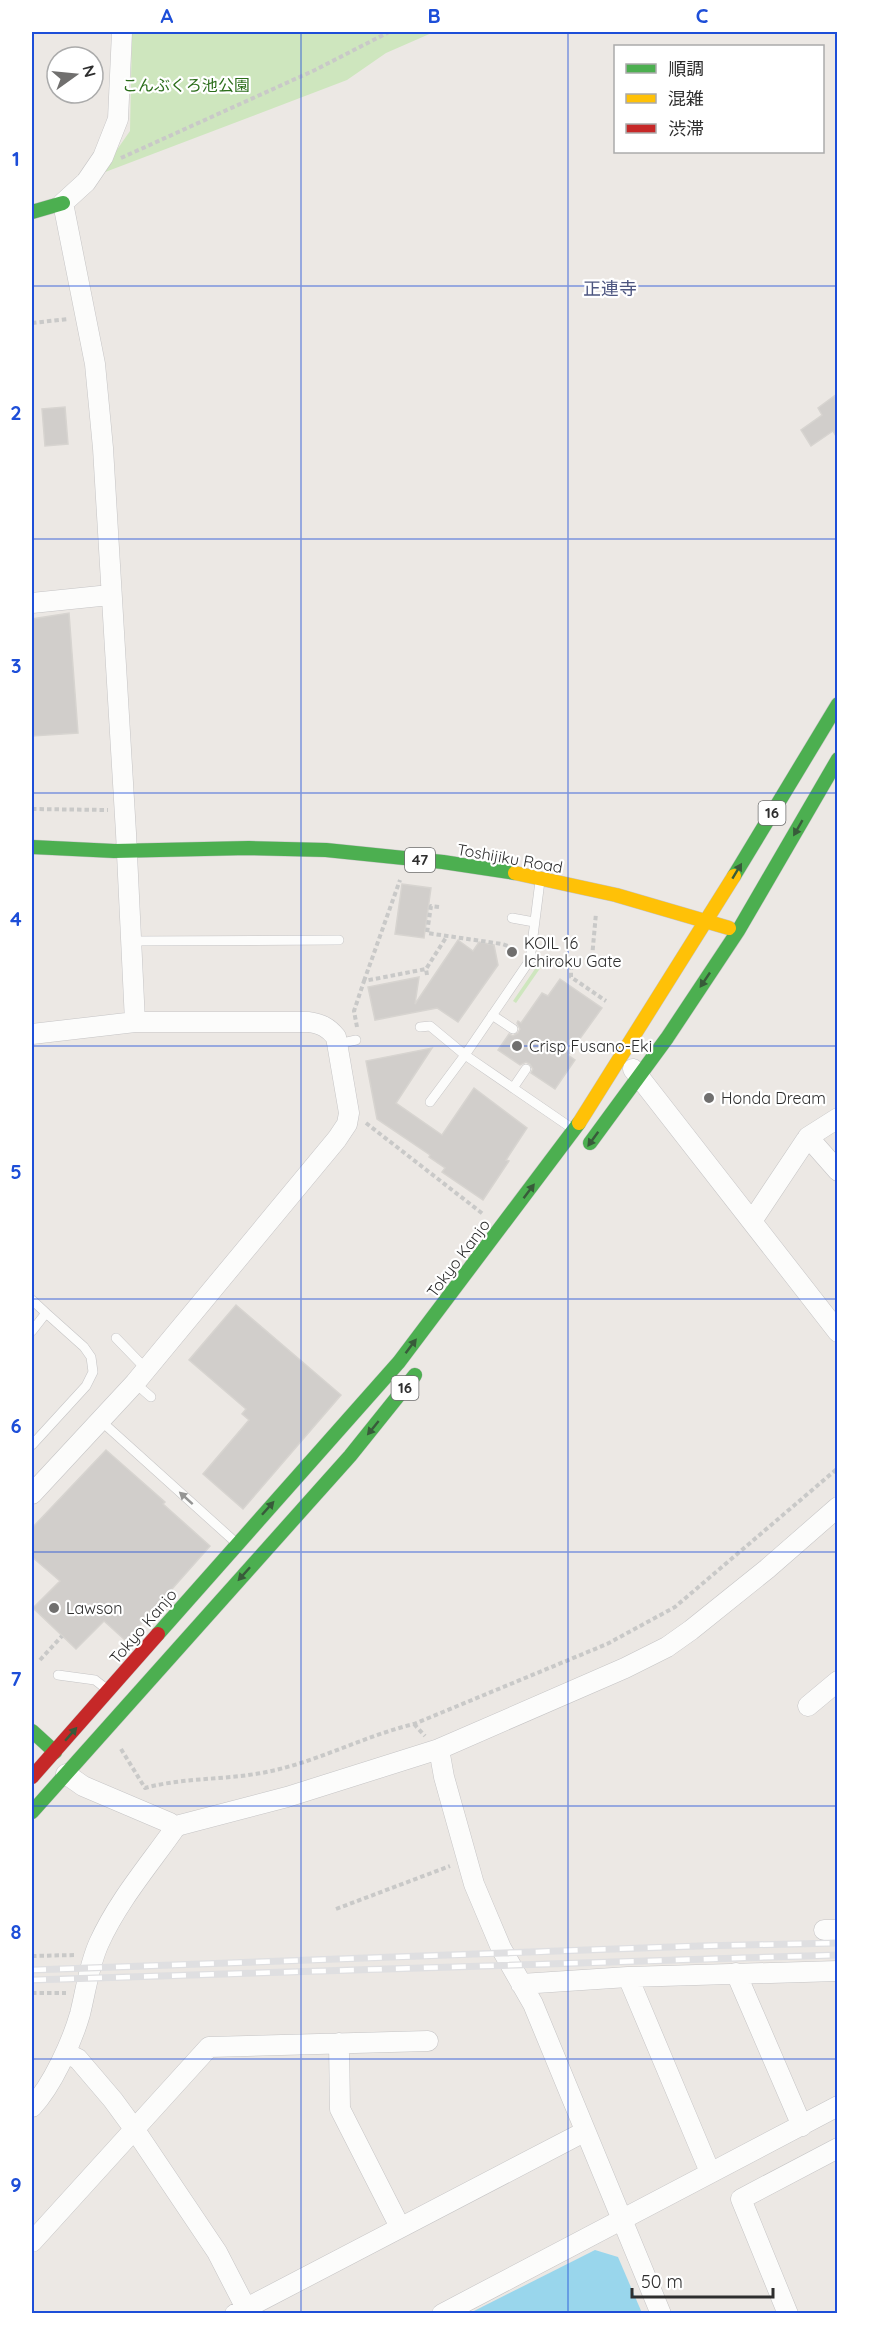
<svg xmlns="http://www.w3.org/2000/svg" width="869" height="2345" font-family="Quicksand,'Noto Sans JP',sans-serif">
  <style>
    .green { fill: #cee6be }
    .water { fill: #99d6ec }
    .building { fill: #d1cecb; stroke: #d7d4d0; stroke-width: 1.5 }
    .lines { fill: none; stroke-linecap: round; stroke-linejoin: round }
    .lane-casing { stroke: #c5c4c5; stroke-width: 10 }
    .street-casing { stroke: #c5c4c5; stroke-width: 21 }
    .fast-casing { stroke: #c5c4c5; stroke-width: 15 }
    .slow-casing { stroke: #c5c4c5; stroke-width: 15 }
    .jam-casing { stroke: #c5c4c5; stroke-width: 15 }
    .path { stroke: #c9c9c8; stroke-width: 4; stroke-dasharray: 4.5 3; stroke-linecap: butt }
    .lane { stroke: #fcfcfb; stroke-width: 9 }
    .street { stroke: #fcfcfb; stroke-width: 20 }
    .fast { stroke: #4caf50; stroke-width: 14 }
    .slow { stroke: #ffc107; stroke-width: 14 }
    .jam { stroke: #c62828; stroke-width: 14 }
    .rail-casing { stroke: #dfdfe1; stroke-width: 7 }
    .rail { stroke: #fff; stroke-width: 4.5; stroke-dasharray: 14; stroke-linecap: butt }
    .oneway { fill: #385b3a }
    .oneway2 { fill: #959594 }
    .grid { fill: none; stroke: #1d4ed8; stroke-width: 1.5; stroke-opacity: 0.55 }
    .poi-dot { fill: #706f6e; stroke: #fff; stroke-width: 2 }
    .labels { text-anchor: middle; stroke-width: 4.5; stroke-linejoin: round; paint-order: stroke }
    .shield { fill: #fff; stroke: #6d6d6d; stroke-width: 1.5 }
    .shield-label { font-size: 15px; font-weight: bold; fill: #2e2e2e }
    .park-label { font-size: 16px; fill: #2c6e1b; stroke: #fff }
    .street-label { font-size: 16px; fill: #2e2e2e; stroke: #fff }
    .poi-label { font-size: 16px; fill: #2e2e2e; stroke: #fff; text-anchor: start }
    .neighbourhood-label { font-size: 18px; fill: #4d5680; stroke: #fff }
    .neatline { fill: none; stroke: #1d4ed8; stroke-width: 2 }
    .grid-label { font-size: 20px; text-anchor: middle; font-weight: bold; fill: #1d4ed8 }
  </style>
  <rect width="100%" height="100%" fill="#ece8e4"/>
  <path class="green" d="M132 32H434L386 53 347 80 100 174 130 131Z
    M538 958 542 959 541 967 516 1003 513 1001 537 966Z"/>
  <path class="water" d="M595 2250 618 2257 642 2313H470Z"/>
  <path class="building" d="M837 394V438L833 431 811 446 801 430 822 415 818 408Z
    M65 407 68 444 45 446 42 409Z
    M69 613 78 733 32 736V619Z
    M402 884 431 888 424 938 395 934Z
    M458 940 473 951 479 942 494 945 498 965 458 1022 437 1008 375 1020 368 987 419 977 415 1004Z
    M560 979 602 1008 568 1055 575 1060 555 1089 531 1073 533 1069 530 1064 526 1062 520 1065 498 1050 509 1034 513 1036 518 1033 520 1029 517 1023 518 1021 521 1023 542 993 548 996Z
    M432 1048 396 1103 442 1135 474 1088 527 1128 506 1160 509 1161 483 1200 442 1172 445 1168 429 1157 430 1155 377 1119 366 1061Z
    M236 1305 341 1395 243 1509 203 1474 249 1420 242 1414 246 1409 189 1360Z
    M106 1450 165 1502 163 1504 210 1546 126 1641 104 1621 76 1649 33 1608 60 1581 32 1557V1528Z"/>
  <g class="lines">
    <g class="lane-casing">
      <path id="lane" d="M512 918 534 922
        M131 941 339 940
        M492 1015 513 1029
        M420 1027 430 1026 465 1055 530 960 540 881
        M338 1044 356 1040
        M513 1088 526 1069
        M430 1102 465 1055 570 1127
        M32 1300 46 1313
        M32 1331 46 1313 84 1347 91 1357 93 1372 86 1386 32 1445
        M116 1338 147 1370
        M135 1383 151 1397
        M101 1421 233 1540
        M58 1675 95 1680 104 1687"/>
    </g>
    <g class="street-casing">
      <path id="street" d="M122 32 118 119 103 157 86 182 63 203 95 364 103 448 126 833 135 1022
        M32 603 110 595
        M32 1034 135 1022H309C321 1024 328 1027 336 1037L349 1113 347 1124 337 1139 135 1383 32 1494
        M633 1069 838 1332
        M808 1137 838 1171
        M752 1221 808 1137 838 1118
        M808 1706 838 1681
        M439 1749 444 1777 474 1884 501 1948 533 2004 661 2314
        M66 1774 83 1786 170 1823 175 1828
        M824 1930H838
        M736 1973 802 2126
        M628 1977 710 2172
        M521 1984 628 1977 838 1971
        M339 2043 340 2109 400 2227
        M66 2053 78 2059 113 2100 135 2130 217 2252 249 2314
        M32 2107C52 2086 72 2042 80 2014 86 1990 89 1965 99 1943 118 1901 149 1865 175 1828L180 1825 287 1797 439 1749 625 1668 667 1647 691 1630 767 1569 838 1507
        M32 2242 209 2047 428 2041
        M235 2314 584 2132
        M442 2314 838 2106
        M788 2314 741 2199 838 2148"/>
    </g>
    <g class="fast-casing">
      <path id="fast" d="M32 212 63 203
        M32 847 114 851 249 848 326 850 443 862 515 873
        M734 876 838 704
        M590 1143 667 1038 738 931 838 759
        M158 1634 399 1362 579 1123
        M32 1731 55 1752
        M32 1812 350 1456 415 1375"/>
    </g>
    <g class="slow-casing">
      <path id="slow" d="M515 873 616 895 729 928
        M579 1123 734 876"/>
    </g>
    <g class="jam-casing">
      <path id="jam" d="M32 1777 158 1634"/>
    </g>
    <path class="path" d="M121 158 315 70 389 32
      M32 323 68 319
      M32 809 108 810
      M439 907 431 906 427 933 502 944 514 948
      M549 961 571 965V977L606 1001
      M571 965 592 958 596 913
      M427 975 426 969 447 936
      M364 981 400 880
      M357 1027 354 1011 364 981 426 969
      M366 1123 483 1214
      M40 1660 62 1636
      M414 1724 425 1736
      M121 1749 145 1788C181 1778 218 1780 255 1774 310 1766 360 1737 414 1724L607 1644 675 1607 838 1468
      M336 1909 450 1866
      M32 1956 75 1955
      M32 1993H66"/>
    <use href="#lane" class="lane"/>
    <use href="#street" class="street"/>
    <use href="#fast" class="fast"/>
    <use href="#slow" class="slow"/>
    <use href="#jam" class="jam"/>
    <g class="rail-casing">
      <path id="rail" d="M32 1970 699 1946 838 1943
        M32 1980 838 1955"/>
    </g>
    <use href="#rail" class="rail"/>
  </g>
  <defs><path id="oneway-solid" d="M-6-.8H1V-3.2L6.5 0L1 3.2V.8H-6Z" transform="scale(1.5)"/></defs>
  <g class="oneway">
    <use href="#oneway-solid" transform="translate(798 828) rotate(120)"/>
    <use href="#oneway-solid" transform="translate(737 871) rotate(-59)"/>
    <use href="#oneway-solid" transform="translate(705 980) rotate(124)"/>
    <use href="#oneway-solid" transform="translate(593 1139) rotate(126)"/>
    <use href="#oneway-solid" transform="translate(529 1191) rotate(-53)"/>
    <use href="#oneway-solid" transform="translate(411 1346) rotate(-53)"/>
    <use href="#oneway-solid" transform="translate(373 1428) rotate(129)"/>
    <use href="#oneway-solid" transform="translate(268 1508) rotate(-48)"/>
    <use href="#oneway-solid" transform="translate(244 1574) rotate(132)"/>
    <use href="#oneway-solid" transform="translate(71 1734) rotate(-49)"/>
  </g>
  <use class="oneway2" href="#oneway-solid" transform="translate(186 1498) rotate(-138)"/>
  <path class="grid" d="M301 32V2314M568 32V2314M32 286H838M32 539H838M32 793H838M32 1046H838M32 1299H838M32 1552H838M32 1806H838M32 2059H838"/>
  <g class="poi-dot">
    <circle cx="512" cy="952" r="6"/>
    <circle cx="517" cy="1046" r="6"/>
    <circle cx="709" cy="1098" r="6"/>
    <circle cx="54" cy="1608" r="6"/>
  </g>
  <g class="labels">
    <g class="shield">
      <rect x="758.5" y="801" width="27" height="24" rx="4.5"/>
      <rect x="405" y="848" width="30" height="24" rx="4.5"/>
      <rect x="391.5" y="1376" width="27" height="24" rx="4.5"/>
    </g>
    <g class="shield-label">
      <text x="772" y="818">16</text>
      <text x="420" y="865">47</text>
      <text x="405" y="1393">16</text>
    </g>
    <g class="park-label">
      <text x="186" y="91">こんぶくろ池公園</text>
    </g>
    <g class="street-label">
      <text transform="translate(510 858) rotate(10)" y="6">Toshijiku Road</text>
      <text transform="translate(458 1258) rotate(-53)" y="6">Tokyo Kanjo</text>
      <text transform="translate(143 1626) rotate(-49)" y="6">Tokyo Kanjo</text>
    </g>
    <g class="poi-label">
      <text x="524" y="949">KOIL 16<tspan x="524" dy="18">Ichiroku Gate</tspan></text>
      <text x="529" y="1052">Crisp Fusano-Eki</text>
      <text x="721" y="1104">Honda Dream</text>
      <text x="66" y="1614">Lawson</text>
    </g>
    <g class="neighbourhood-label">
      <text x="610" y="295">正連寺</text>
    </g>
  </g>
  <rect width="869" height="2345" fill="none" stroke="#ffffff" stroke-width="66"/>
  <rect x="614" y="45" width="210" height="108" fill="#ffffff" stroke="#ababab" stroke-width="1.5"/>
  <rect x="626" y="64" width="30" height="9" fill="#4caf50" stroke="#ababab" stroke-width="1.5"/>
  <text x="668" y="75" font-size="18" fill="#2e2e2e">順調</text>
  <rect x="626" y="94" width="30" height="9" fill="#ffc107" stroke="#ababab" stroke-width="1.5"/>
  <text x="668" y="105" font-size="18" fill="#2e2e2e">混雑</text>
  <rect x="626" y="124" width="30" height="9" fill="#c62828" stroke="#ababab" stroke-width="1.5"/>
  <text x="668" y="135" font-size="18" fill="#2e2e2e">渋滞</text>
  <g transform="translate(75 75) rotate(75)"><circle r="28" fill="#ffffff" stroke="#ababab" stroke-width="1.5"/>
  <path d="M0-4.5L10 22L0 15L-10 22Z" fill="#706f6e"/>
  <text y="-9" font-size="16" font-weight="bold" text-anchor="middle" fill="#2e2e2e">N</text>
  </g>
  <path d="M632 2288v9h141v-9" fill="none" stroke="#2e2e2e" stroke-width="3"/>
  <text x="641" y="2288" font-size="18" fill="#2e2e2e" stroke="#ffffff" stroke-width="4.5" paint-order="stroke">50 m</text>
  <rect x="33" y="33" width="803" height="2279" class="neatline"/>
  <g class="grid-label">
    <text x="167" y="23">A</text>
    <text x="434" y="23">B</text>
    <text x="702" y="23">C</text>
    <text x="16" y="166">1</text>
    <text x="16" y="420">2</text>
    <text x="16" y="673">3</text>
    <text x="16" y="926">4</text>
    <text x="16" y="1179">5</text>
    <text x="16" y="1433">6</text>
    <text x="16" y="1686">7</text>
    <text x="16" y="1939">8</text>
    <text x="16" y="2192">9</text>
  </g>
</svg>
